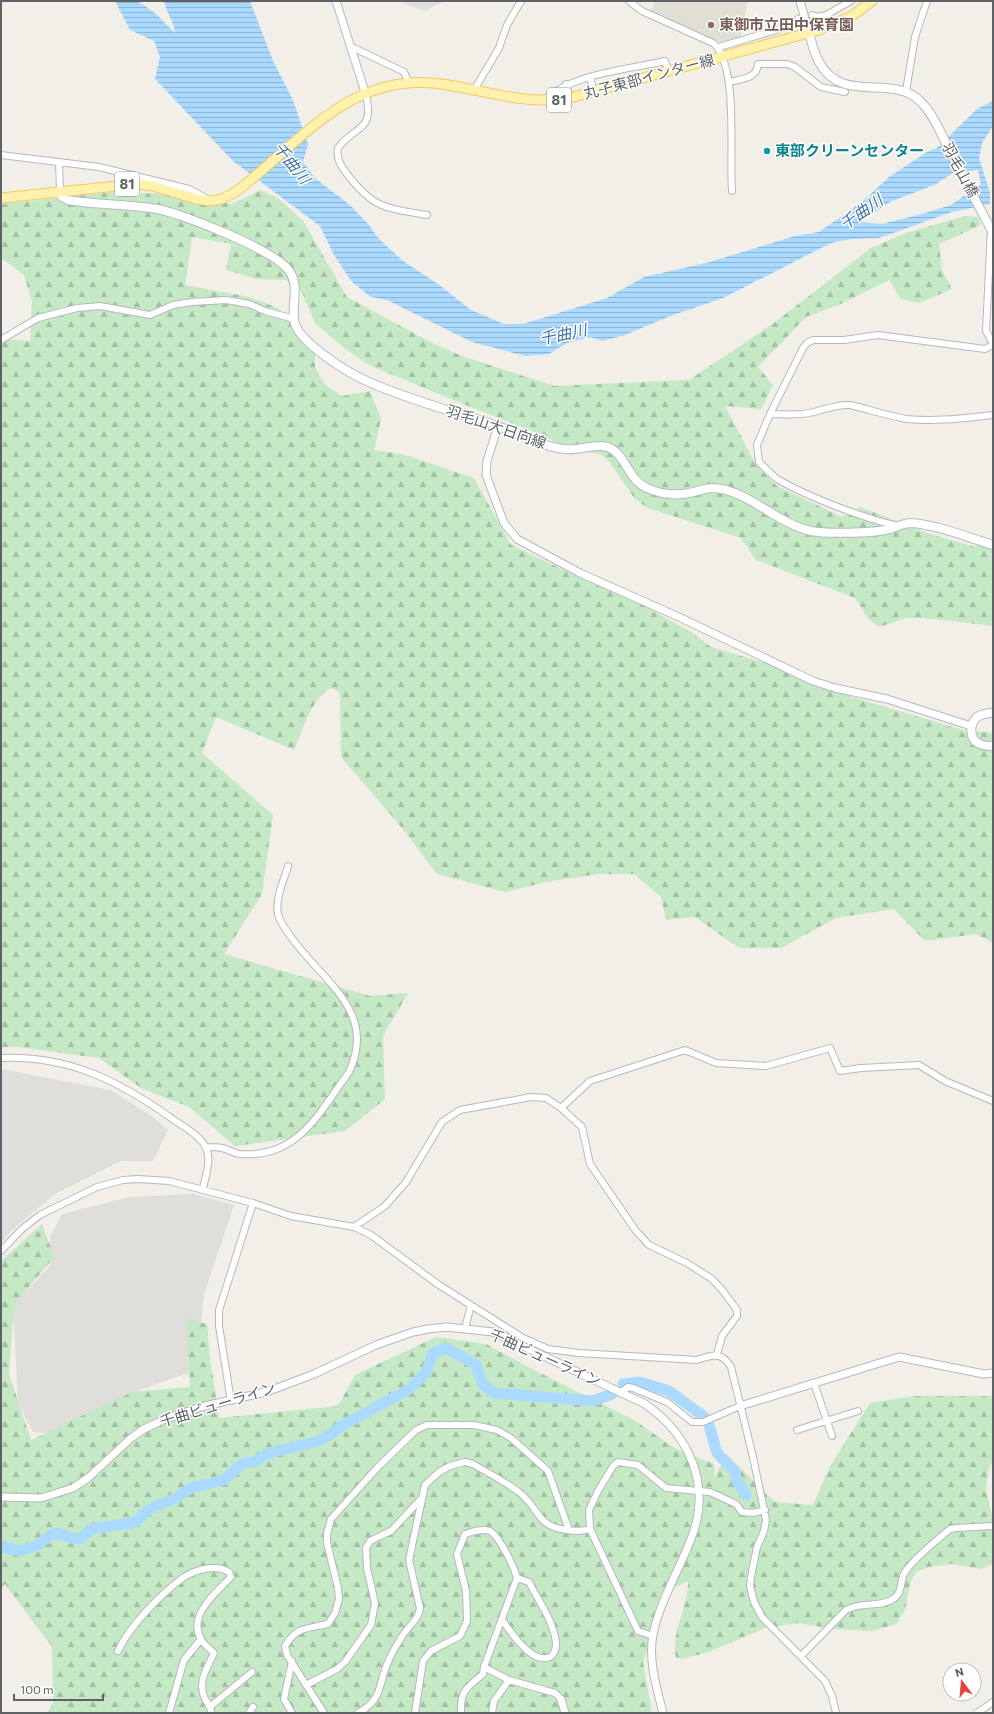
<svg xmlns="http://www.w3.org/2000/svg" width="994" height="1714" font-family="Commissioner,'Noto Sans JP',sans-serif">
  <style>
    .industrial { fill: #e0deda }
    .education { fill: #e1ded6 }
    .forest { fill: url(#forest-firs) }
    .water { fill: url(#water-rules); fill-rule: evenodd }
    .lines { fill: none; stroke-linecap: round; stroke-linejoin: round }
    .river { stroke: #aadaff; stroke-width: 11 }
    .minor-casing { stroke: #b5b8bc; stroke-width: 8 }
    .tertiary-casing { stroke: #b5b8bc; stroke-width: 9 }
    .secondary-casing { stroke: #b6babf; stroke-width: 10 }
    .primary-casing { stroke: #f2c960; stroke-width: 11 }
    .minor { stroke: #fff; stroke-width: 6 }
    .tertiary { stroke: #fff; stroke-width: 7 }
    .secondary { stroke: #fff; stroke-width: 8 }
    .primary { stroke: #fff2af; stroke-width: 9 }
    .education-dot { fill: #8d6e63; stroke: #fff; stroke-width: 1.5 }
    .culture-dot { fill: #0f9aa8; stroke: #fff; stroke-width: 1.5 }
    .labels { text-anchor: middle; stroke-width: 3; stroke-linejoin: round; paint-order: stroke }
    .shield { fill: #fff; stroke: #8f9295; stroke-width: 1 }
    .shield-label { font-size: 14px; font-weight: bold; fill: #5f6368 }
    .education-label { font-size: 15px; font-weight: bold; fill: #785e54; stroke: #fff; text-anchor: start }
    .street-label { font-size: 15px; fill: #5f6368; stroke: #fff }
    .culture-label { font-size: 15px; font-weight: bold; fill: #0d838f; stroke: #fff; text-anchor: start }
    .water-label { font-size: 16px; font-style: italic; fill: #4174aa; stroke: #fff }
  </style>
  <defs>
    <pattern id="forest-firs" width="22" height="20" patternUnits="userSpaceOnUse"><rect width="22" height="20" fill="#c5e8c5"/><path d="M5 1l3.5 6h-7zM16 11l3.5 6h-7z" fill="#a3c0a4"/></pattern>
    <pattern id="water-rules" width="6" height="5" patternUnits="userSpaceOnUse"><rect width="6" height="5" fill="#aadaff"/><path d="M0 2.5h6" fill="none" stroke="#8eb4d2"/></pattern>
  </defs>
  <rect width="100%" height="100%" fill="#f1efe8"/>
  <path class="industrial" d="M404 1H446L434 6 426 11 409 6Z
    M1 1069 111 1090 153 1117 168 1130 153 1161H121L55 1194 11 1231 1 1243Z
    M194 1194 234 1205 204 1294 197 1370 131 1393 67 1434 33 1432 18 1403 13 1305 50 1266V1237L62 1214 130 1197Z"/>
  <path class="education" d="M655 1H748L740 38 723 43 650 13Z"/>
  <path class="forest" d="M261 190 279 199 303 221 347 297 432 343 462 356 554 386 689 380 774 323 871 248 906 233 966 216 978 217 981 225 939 244 942 270 952 289 919 303 901 299 889 280 843 303 806 317 758 367 773 385 761 409 725 406 756 465 777 486 842 517 860 507 927 533 975 547 993 538V626L935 619 906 618 879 627 869 620 855 598 756 560 741 538 648 508 635 499 608 460 600 454 570 449 537 433 463 404 369 365 344 348 315 323 302 292 286 280 257 279 226 270 231 244 192 237 185 285 249 297 278 308 315 350V367L325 385 342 396 370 391 381 419 374 450 402 454 474 478 511 545 596 585 630 598 691 632 711 647 765 663 818 687 963 730 993 733V943L976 934 925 941 894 909 836 918 781 948H739L695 917 666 920 661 897 634 874H598L546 882 505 892 437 874 398 823 341 757 340 693 332 688C313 694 302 732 294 750L216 717 202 753 273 815 262 894 224 954 370 996 408 993 383 1036 385 1099 345 1131 235 1146 189 1107 141 1088 99 1058 18 1047H1V339L30 341 32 301 24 275 1 258V204L114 192 168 194 232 204Z
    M42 1224 54 1257 14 1305 9 1374 31 1440 132 1392 190 1387 186 1319 207 1324 210 1357 219 1418 338 1406 355 1375 436 1337 486 1344 534 1370 634 1420 676 1449 714 1464 715 1478 726 1454 775 1502 813 1505 830 1466 870 1403 914 1396H993V1461L988 1471 986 1490 993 1519V1564L981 1569 951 1564 929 1567 916 1572 911 1580 905 1610 896 1624 872 1631 833 1629 799 1623 765 1628 706 1653 681 1659 676 1658C670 1632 689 1607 688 1581L669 1590 643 1662 652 1713H47L53 1703 52 1647 5 1584 1 1588V1261Z"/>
  <path class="water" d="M115 1 139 2 155 13 175 33C174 21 166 12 164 1H250L273 61 293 100 308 144 303 162 316 179 350 205 369 225 379 239 403 261 438 284 471 310 504 324H523L607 298 644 277 710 262 795 236 819 232 862 202 889 177 927 152 937 148 977 109 993 101V126L982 143 979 158 990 193V204L952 212 879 238 852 239 831 243 723 298 673 315 625 335 602 341 591 337 567 343 549 354 525 356 472 342 387 300 371 297 352 282 334 255 320 226 233 161 155 79 160 57 154 41 130 30ZM978 170 981 184 951 205 922 214 882 224 859 222 890 202 936 184 953 173Z"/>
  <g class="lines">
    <path class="river" d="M623 1384 640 1382 669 1391 703 1416 709 1425 717 1453 735 1472 737 1481 746 1495
      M1 1547 20 1551 37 1545 51 1535 58 1533 75 1539 82 1538 91 1529 132 1523 138 1520 149 1509 174 1499 191 1488 224 1480 243 1463 254 1462 269 1453 315 1442 330 1435 341 1426 408 1390 426 1373 433 1353 446 1348 476 1365 483 1385 494 1393 593 1401 612 1394"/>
    <g class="minor-casing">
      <path id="minor" d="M629 1 642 11 713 43C739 64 729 157 732 191
        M812 15 818 17 826 15 851 1
        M352 47 404 72 409 83
        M719 47 793 25 798 19
        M590 77 594 93
        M729 82C741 79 757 79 758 64H787L795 67 821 87 845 92
        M566 84 570 98
        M474 90 499 48 507 25 521 1
        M906 91 915 37 927 1
        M365 92C376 132 356 124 338 148 336 159 341 166 347 174 374 209 385 208 427 215
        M544 100C574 73 626 70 665 61L669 72
        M1 155 99 167 189 189 209 200
        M59 162 60 192
        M991 230 986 331 993 344
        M1 340 38 318 77 308 100 306 150 315 173 305 192 302 226 300 249 304 265 311 294 319
        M770 414C785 414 799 416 814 412 826 409 837 404 850 405 868 409 888 416 907 419 935 422 964 418 993 415
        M898 526C863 518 808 497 777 479 771 474 765 468 759 462L757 445 770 414 803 348 807 343 813 340H844L878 335 985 349 993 345
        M1 1058C69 1055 121 1082 174 1120 184 1127 201 1136 206 1148 212 1160 205 1177 203 1189
        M561 1108 590 1081 685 1050 716 1063 766 1066 830 1048 840 1071 861 1068 919 1065 945 1081 993 1101
        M206 1147C211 1147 217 1147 222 1148 228 1149 233 1153 239 1154 298 1159 319 1113 349 1072 378 1011 322 981 291 937 286 930 280 923 278 914 275 898 284 880 288 866
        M354 1227 385 1206 406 1182 442 1122 460 1110 531 1097 546 1098 561 1108 582 1127 590 1164 636 1231 649 1245 687 1263 712 1279 723 1291 737 1310V1316L722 1336 717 1354
        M1 1251 22 1229 40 1215 97 1187 123 1180 138 1179 169 1181 253 1203 291 1216 354 1227 371 1235 439 1285 523 1338 548 1349 579 1353 697 1360C712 1355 722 1351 731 1367L753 1457 766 1520 764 1531 757 1547 751 1577 750 1586 754 1602 762 1617 825 1681 832 1696 836 1713
        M465 1328 471 1305
        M814 1383 832 1436
        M620 1393 628 1387 633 1388 667 1402 692 1422H703L740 1406
        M231 1401 219 1326V1310L253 1203
        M797 1430 858 1411
        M502 1620C511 1632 532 1665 550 1657 555 1654 556 1648 556 1643 554 1622 538 1600 529 1582L517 1578
        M653 1636 638 1631 590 1529 589 1510 598 1491 613 1466 618 1462 638 1465 666 1488 710 1492 736 1504 742 1512 753 1513 765 1510
        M118 1651C130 1625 161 1594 184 1577 197 1569 217 1564 229 1572L231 1577C217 1592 187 1615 201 1639 203 1644 210 1649 214 1653 207 1668 197 1682 205 1699 208 1704 211 1706 211 1713
        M801 1656 846 1610C862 1601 880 1608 893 1599 904 1592 899 1581 905 1572 915 1557 936 1541 950 1529L956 1528 993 1526
        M292 1661 284 1699 292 1713
        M484 1667 509 1680 555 1693 561 1699
        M306 1685 337 1669 345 1662 371 1625 375 1603 367 1568 366 1548 370 1541 391 1531 420 1500
        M211 1706 252 1672
        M169 1713 184 1660 201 1639
        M249 1713 253 1707
        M324 1713 287 1655 285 1646C297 1626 307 1629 328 1624L335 1613 339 1599 338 1588 327 1543V1534L331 1519 377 1468 416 1430 427 1425H474L497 1430 511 1438 548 1471 569 1530
        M358 1713C383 1700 378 1684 388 1662 391 1654 396 1646 401 1638 407 1627 419 1620 420 1608L409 1560 425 1485 439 1472 450 1466 465 1462 473 1464C488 1473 506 1482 520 1493 540 1509 536 1526 566 1530 574 1531 581 1532 590 1529
        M415 1713 423 1661 431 1651 460 1636 467 1621 466 1591 457 1554 465 1534C472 1532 482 1528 490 1531 500 1537 514 1567 517 1578L484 1667 483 1674C467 1688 460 1690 461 1713
        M492 1713 494 1701 509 1680
        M977 1713 993 1702"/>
    </g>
    <g class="tertiary-casing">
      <path id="tertiary" d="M336 1 365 92
        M800 1 809 33
        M498 426 487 461 486 475 504 523 517 539 580 573 681 618 813 681 835 688 887 699 971 726
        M740 1406 899 1357 984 1374 993 1373
        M1 1497 41 1498 73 1488 88 1478 131 1438 144 1429 163 1420 201 1407 269 1391 314 1374 376 1345 413 1332 428 1329 447 1327 493 1332 645 1404C690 1435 712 1486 691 1539 679 1570 659 1603 653 1635 648 1660 657 1689 663 1713
        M561 1699 565 1713"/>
    </g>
    <g class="secondary-casing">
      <path id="secondary" d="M809 33C812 43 814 53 819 62 843 106 892 72 921 102 934 115 941 134 949 149 963 177 978 205 993 233
        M60 192 62 197 68 200C97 205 128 204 157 209 184 214 277 251 290 272 299 286 292 304 294 319 295 341 350 374 369 382 411 401 457 412 500 427 521 434 543 447 565 449 579 451 595 443 608 447 625 453 628 480 647 488 662 495 678 496 694 492 700 490 708 488 714 488 747 490 778 524 811 531 825 534 871 533 885 530 894 529 902 523 911 523 934 524 970 538 993 545
        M993 713C988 713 982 714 977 717 969 724 969 740 980 744 984 746 989 746 993 746"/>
    </g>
    <g class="primary-casing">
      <path id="primary" d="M1 198 136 184 153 186 196 199 211 201 222 199 237 191C304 139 353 68 448 85 489 92 528 105 570 98L819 30 852 16 872 1"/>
    </g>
    <use href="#minor" class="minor"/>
    <use href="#tertiary" class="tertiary"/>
    <use href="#secondary" class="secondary"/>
    <use href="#primary" class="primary"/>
  </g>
  <circle class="education-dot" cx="711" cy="25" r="4"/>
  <circle class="culture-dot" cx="767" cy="151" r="4"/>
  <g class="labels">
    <g class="shield">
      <rect x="547" y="88" width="24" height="24" rx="3"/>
      <rect x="115" y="172" width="24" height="24" rx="3"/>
    </g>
    <g class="shield-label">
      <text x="559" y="105">81</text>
      <text x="127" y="189">81</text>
    </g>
    <g class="education-label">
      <text x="719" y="30">東御市立田中保育園</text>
    </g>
    <g class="street-label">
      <text transform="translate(649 77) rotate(-15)" y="5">丸子東部インター線</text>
      <text transform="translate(960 170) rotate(62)" y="5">羽毛山橋</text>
      <text transform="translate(496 427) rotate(19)" y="5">羽毛山大日向線</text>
      <text transform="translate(545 1358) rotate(24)" y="5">千曲ビューライン</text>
      <text transform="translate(218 1405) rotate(-17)" y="5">千曲ビューライン</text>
    </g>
    <g class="culture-label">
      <text x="775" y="156">東部クリーンセンター</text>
    </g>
    <g class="water-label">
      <text transform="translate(292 163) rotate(51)" y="6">千曲川</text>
      <text transform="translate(861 212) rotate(-35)" y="6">千曲川</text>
      <text transform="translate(563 334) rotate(-12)" y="6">千曲川</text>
    </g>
  </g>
  <rect width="994" height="1714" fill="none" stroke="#5f6368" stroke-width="4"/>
  <g transform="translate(962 1682) rotate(344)"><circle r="19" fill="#ffffff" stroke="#bfc1c3"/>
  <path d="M0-3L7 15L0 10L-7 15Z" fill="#ea4335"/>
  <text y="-6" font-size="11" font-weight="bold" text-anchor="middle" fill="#5f6368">N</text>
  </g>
  <path d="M14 1694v6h89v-6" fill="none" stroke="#5f6368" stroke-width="2"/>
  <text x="20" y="1694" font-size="12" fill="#5f6368" stroke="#ffffff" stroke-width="3" paint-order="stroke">100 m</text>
</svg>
